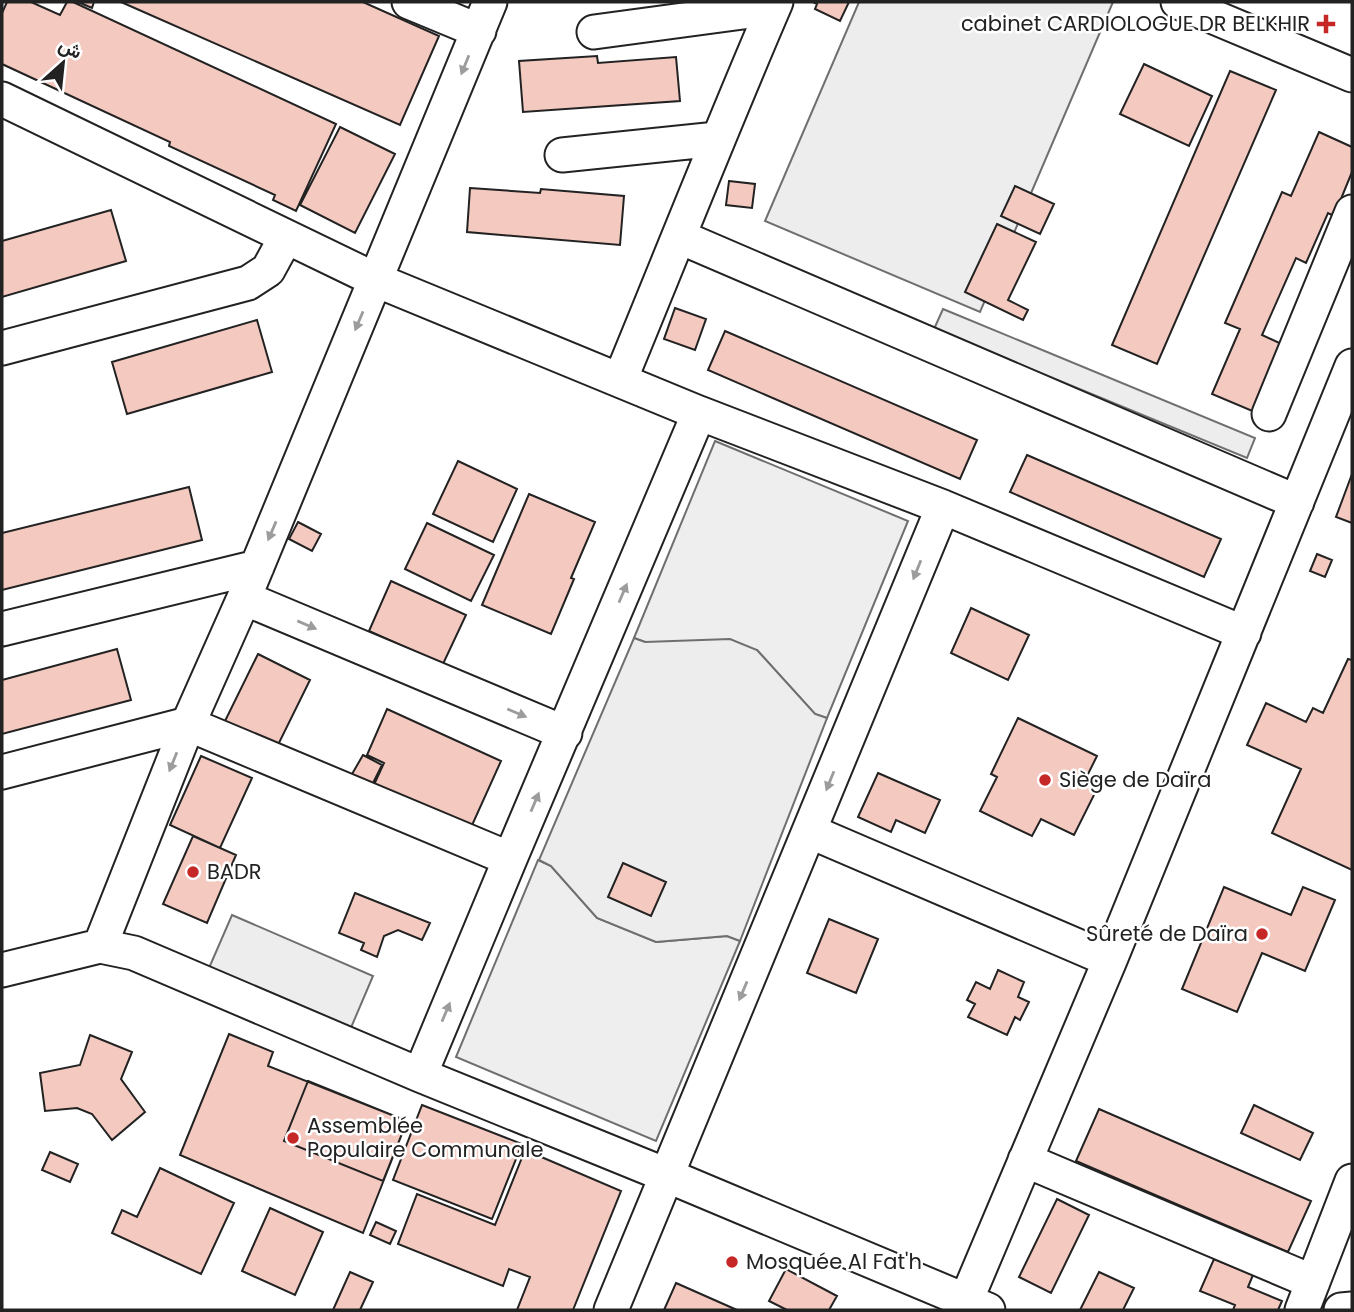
<svg xmlns="http://www.w3.org/2000/svg" width="1354" height="1312" font-family="Poppins,Vazirmatn,sans-serif">
  <style>
    .green { fill: #eee; stroke: #6f6f6f; stroke-width: 2 }
    .parking { fill: #ededed; stroke: #6f6f6f; stroke-width: 2 }
    .building { fill: #f3c9c0; stroke: #222; stroke-width: 2 }
    .lines { fill: none; stroke-linecap: round; stroke-linejoin: round }
    .minor-casing { stroke: #222; stroke-width: 37 }
    .minor { stroke: #fff; stroke-width: 33 }
    .oneway { fill: #9c9c9c }
    .poi-dot { fill: #c62828; stroke: #fff; stroke-width: 2.5 }
    .labels { text-anchor: middle; stroke-width: 5; stroke-linejoin: round; paint-order: stroke }
    .poi-label { font-size: 21px; fill: #222; stroke: #fff; text-anchor: start }
  </style>
  <rect width="100%" height="100%" fill="#fff"/>
  <path class="green" d="M715 441 908 521 827 718 815 714 757 650 645 642 634 638Z
    M538 860 551 866 597 918 656 942 727 936 740 941 656 1141 456 1057Z"/>
  <path class="parking" d="M859 2H1113L980 312 765 221Z
    M943 309 1255 438 1247 458 934 329Z
    M634 638 645 642 730 639 757 650 815 714 827 718 740 941 727 936 656 942 597 918 551 866 539 860Z
    M232 915 373 976 350 1030 209 968Z"/>
  <path class="building" d="M7 2H31L60 15 67 2H73L336 124 296 211 273 200 275 195 169 146 170 142 2 64V13Z
    M78 2H94L92 8Z
    M121 2H363L439 36 400 125Z
    M813 2H849L840 21 815 9 817 4Z
    M597 56 598 63 676 57 680 101 523 112 519 61Z
    M1144 64 1212 96 1189 146 1120 114Z
    M1230 71 1276 90 1157 364 1112 345Z
    M340 127 395 154 355 233 300 205Z
    M1319 132 1352 147V172L1334 216 1328 213 1306 263 1296 258 1262 335 1286 346 1257 413 1212 394 1240 329 1225 323 1282 192 1291 196Z
    M729 181 755 184 752 208 726 205Z
    M1015 186 1054 204 1040 234 1001 216Z
    M470 188 540 193 541 189 624 196 620 245 467 232Z
    M111 210 126 261 2 297V241Z
    M997 224 1036 242 1008 300 1028 310 1023 320 965 292Z
    M675 308 706 319 695 350 664 339Z
    M257 320 272 372 127 414 112 362Z
    M725 331 977 440 960 479 708 370Z
    M1027 455 1221 539 1204 577 1010 492Z
    M458 461 517 489 493 542 433 514Z
    M1352 474V523L1336 517Z
    M189 487 202 540 2 590V533Z
    M529 494 595 522 571 578 574 579 551 634 482 605Z
    M298 522 321 534 312 551 289 539Z
    M427 523 494 555 471 601 405 569Z
    M1317 554 1332 560 1325 577 1310 571Z
    M391 581 466 615 443 664 369 631Z
    M971 608 1029 635 1008 680 951 653Z
    M117 649 131 700 2 734V680Z
    M258 654 310 680 276 749 224 723Z
    M1348 659 1352 660V870L1272 833 1301 769 1247 745 1266 703 1306 722 1313 708 1323 713Z
    M387 709 501 761 469 832 372 789 384 763 367 755Z
    M1018 718 1097 756 1087 776 1100 783 1074 835 1041 819 1032 836 980 811 997 777 991 774Z
    M363 755 382 765 369 791 348 781Z
    M201 756 252 778 220 848 170 825Z
    M878 773 940 800 925 833 896 820 891 832 858 817Z
    M193 836 236 855 207 923 163 904Z
    M623 863 666 882 651 916 608 897Z
    M1224 887 1291 915 1303 887 1335 900 1305 971 1262 953 1237 1012 1182 989Z
    M355 893 430 923 422 940 398 930 384 936 377 957 361 950 364 943 339 933Z
    M829 919 878 939 856 993 807 973Z
    M998 970 1024 982 1018 997 1029 1002 1020 1020 1015 1017 1007 1035 968 1017 975 1004 967 1000 976 982 990 989Z
    M229 1034 273 1052 268 1066 407 1121 363 1233 180 1155Z
    M90 1035 132 1052 121 1079 145 1112 112 1140 92 1114 77 1108 45 1111 40 1073 80 1065Z
    M308 1081 407 1121 383 1181 284 1141Z
    M422 1105 522 1144 492 1219 393 1180Z
    M1254 1105 1313 1133 1300 1160 1241 1133Z
    M1099 1109 1311 1201 1288 1252 1076 1161Z
    M525 1150 621 1191 573 1310H517L530 1277 509 1269 503 1286 398 1244 417 1194 495 1225Z
    M50 1152 78 1164 70 1182 42 1170Z
    M160 1168 234 1203 201 1274 112 1233 122 1210 137 1217Z
    M1057 1199 1089 1215 1051 1293 1019 1277Z
    M270 1208 323 1232 295 1295 242 1271Z
    M376 1222 396 1231 390 1244 370 1235Z
    M1214 1259 1253 1275 1248 1287 1282 1301 1278 1310H1233L1235 1305 1200 1291Z
    M786 1269 837 1296 829 1310H787L769 1301Z
    M350 1272 373 1282 360 1310H333Z
    M1099 1272 1134 1288 1123 1310H1080Z
    M676 1283 737 1310H664Z"/>
  <g class="lines">
    <g class="minor-casing">
      <path id="minor" d="M409 2 479 31
        M1178 2 1352 75
        M594 32 773 8
        M2 99 376 280 699 413 943 507 1244 633
        M562 155 717 139
        M680 237 1297 502
        M2 348 248 283 268 270 286 237
        M620 380C672 254 722 127 776 2
        M1269 414 1352 212
        M244 598 565 733
        M2 629 257 567
        M2 772 188 724 510 859
        M809 831 1110 960
        M100 946 188 724 244 598 490 2
        M2 970 100 946 134 953 420 1075 666 1175 988 1310
        M420 1075 510 859 699 413
        M1025 1160 1313 1282
        M611 1310 943 507
        M962 1310 1110 960 1352 366
        M1302 1310 1352 1181
        M1341 1310 1352 1309"/>
    </g>
    <use href="#minor" class="minor"/>
  </g>
  <defs><path id="oneway-solid" d="M-6-.8H1V-3.2L6.5 0L1 3.2V.8H-6Z" transform="scale(1.75)"/></defs>
  <g class="oneway">
    <use href="#oneway-solid" transform="translate(465 65) rotate(112)"/>
    <use href="#oneway-solid" transform="translate(359 321) rotate(113)"/>
    <use href="#oneway-solid" transform="translate(272 531) rotate(113)"/>
    <use href="#oneway-solid" transform="translate(917 570) rotate(112)"/>
    <use href="#oneway-solid" transform="translate(623 593) rotate(-67)"/>
    <use href="#oneway-solid" transform="translate(307 625) rotate(23)"/>
    <use href="#oneway-solid" transform="translate(517 713) rotate(23)"/>
    <use href="#oneway-solid" transform="translate(173 762) rotate(112)"/>
    <use href="#oneway-solid" transform="translate(830 781) rotate(112)"/>
    <use href="#oneway-solid" transform="translate(535 802) rotate(-67)"/>
    <use href="#oneway-solid" transform="translate(743 991) rotate(113)"/>
    <use href="#oneway-solid" transform="translate(446 1012) rotate(-67)"/>
  </g>
  <g class="poi-dot">
    <path d="M1322.5 13.5h7v7h7v7h-7v7h-7v-7h-7v-7h7z"/>
    <circle cx="1045" cy="780" r="7"/>
    <circle cx="193" cy="872" r="7"/>
    <circle cx="1262" cy="934" r="7"/>
    <circle cx="293" cy="1138" r="7"/>
    <circle cx="732" cy="1262" r="7"/>
  </g>
  <g class="labels">
    <g class="poi-label">
      <text x="1310" y="31" text-anchor="end">cabinet CARDIOLOGUE DR BELKHIR</text>
      <text x="1059" y="787">Siège de Daïra</text>
      <text x="207" y="879">BADR</text>
      <text x="1248" y="941" text-anchor="end">Sûreté de Daïra</text>
      <text x="307" y="1133">Assemblée<tspan x="307" dy="24">Populaire Communale</tspan></text>
      <text x="746" y="1269">Mosquée Al Fat'h</text>
    </g>
  </g>
  <rect width="1354" height="1312" fill="none" stroke="#222222" stroke-width="7"/>
  <g transform="translate(63 63) rotate(27)" stroke="#ffffff" stroke-width="5" paint-order="stroke">
  <path d="M0-5L12 26L0 18L-12 26Z" fill="#222222"/>
  <text y="-10" font-size="19" font-weight="bold" text-anchor="middle" fill="#222222">ش</text>
  </g>
</svg>
